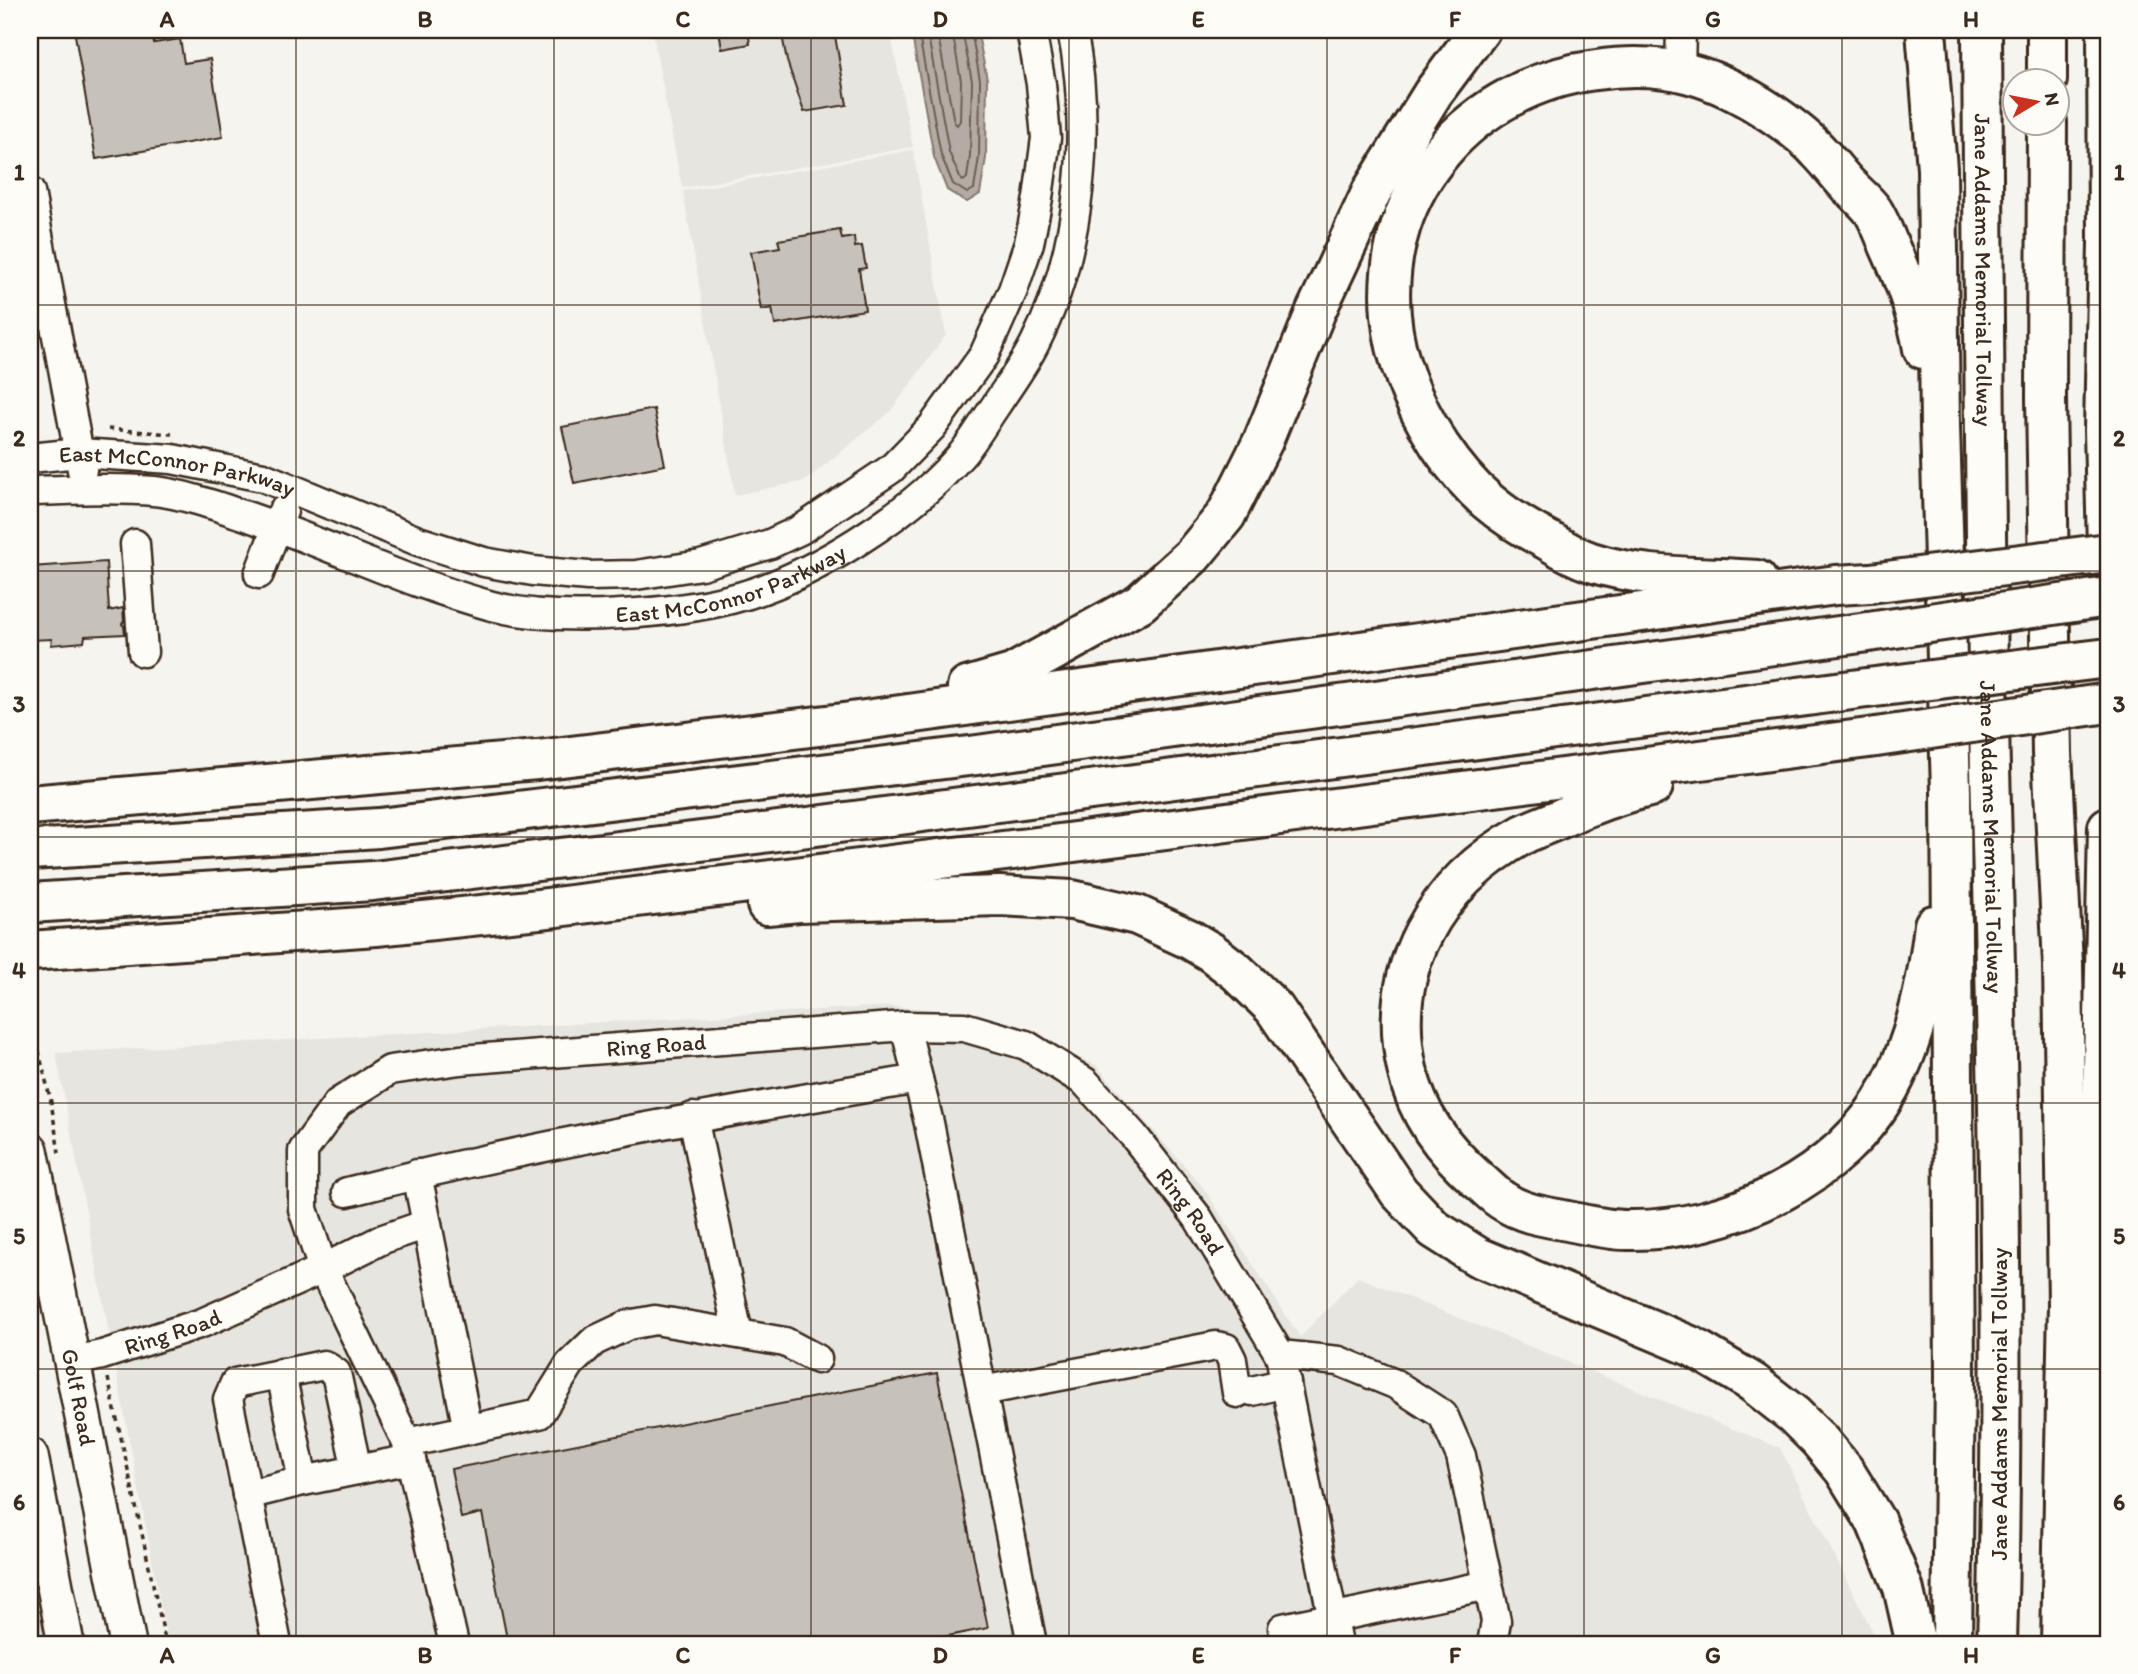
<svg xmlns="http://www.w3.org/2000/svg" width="2138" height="1674" font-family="Itim,sans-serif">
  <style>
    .built { fill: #e7e5df }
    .green { fill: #dad6d0; stroke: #8a8077; stroke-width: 2 }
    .water { fill: #b4aca4; stroke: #84786e; stroke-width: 2 }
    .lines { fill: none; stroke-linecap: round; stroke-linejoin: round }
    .shore { stroke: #6b5e54; stroke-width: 2 }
    .building { fill: #c7c1bb; stroke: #3b2a1e; stroke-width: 2 }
    .minor-casing { stroke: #3b2a1e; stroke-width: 33 }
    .major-casing { stroke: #3b2a1e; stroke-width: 40 }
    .highway-casing { stroke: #3b2a1e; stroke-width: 44 }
    .path { stroke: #3b2a1e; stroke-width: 3.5; stroke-dasharray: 5 5; stroke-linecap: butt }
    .minor { stroke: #fdfcf7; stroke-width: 28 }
    .major { stroke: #fdfcf7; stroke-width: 35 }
    .highway { stroke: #fdfcf7; stroke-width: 38 }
    .highway-bridge-casing { stroke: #3b2a1e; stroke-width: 44; stroke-linecap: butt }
    .highway-bridge { stroke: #fdfcf7; stroke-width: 38 }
    .grid { fill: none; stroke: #3b2a1e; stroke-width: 2; stroke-opacity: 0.55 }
    .labels { text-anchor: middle; stroke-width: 6; stroke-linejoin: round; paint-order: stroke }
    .street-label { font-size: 23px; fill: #3b2a1e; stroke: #fdfcf7 }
    .neatline { fill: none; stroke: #3b2a1e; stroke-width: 2.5 }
    .grid-label { font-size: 23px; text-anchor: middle; font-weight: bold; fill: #3b2a1e }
  </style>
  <rect width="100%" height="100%" fill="#f5f4ee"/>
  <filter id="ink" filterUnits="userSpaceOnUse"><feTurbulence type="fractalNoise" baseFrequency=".0143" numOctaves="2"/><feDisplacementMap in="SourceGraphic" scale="14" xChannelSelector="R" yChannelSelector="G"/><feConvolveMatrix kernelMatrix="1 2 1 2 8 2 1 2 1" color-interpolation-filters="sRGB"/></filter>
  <g filter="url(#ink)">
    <path class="built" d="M652 30H890L913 147 682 188Z
      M913 150 946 335 890 412 805 481 735 495 683 191Z
      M891 1006 979 1013 1096 1065 1203 1187 1300 1337 1358 1277 1780 1448 1879 1644H168L56 1053Z"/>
    <path class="green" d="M30 1450 66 1644H30Z"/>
    <path class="water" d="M911 30H977L987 79 986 158 980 194 967 202 947 190 934 157Z"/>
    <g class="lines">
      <path class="shore" d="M918 30 941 155 953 184 967 193 974 189 979 157 980 80 971 30
        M927 30 949 152 960 178 963 181 967 178 970 156 972 81 962 30
        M937 30 954 122 957 125 960 121 961 81 952 30"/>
    </g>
    <path class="building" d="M108 30H151L154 43 180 39 184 63 210 59 223 137 96 159 75 35Z
      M719 30H748L750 44 722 49Z
      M781 30H834L847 105 804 112 787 61Z
      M840 230 842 239 854 237 855 247 862 246 866 268 859 269 865 310 775 325 772 308 761 310 751 252 780 247 778 240Z
      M654 409 665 465 574 483 562 427Z
      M106 562 109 611 123 608 124 621 122 624 124 626 125 634 85 636 84 642 51 645 52 639 30 640V567Z
      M937 1373 988 1628 908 1644H508L482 1513 461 1518 451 1469Z"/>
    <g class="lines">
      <g class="minor-casing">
        <g id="minor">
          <path d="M1680 71 1681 30"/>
          <path d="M30 192 82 470"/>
          <path id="s1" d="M30 458 79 453 172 459 263 477 418 541 484 562 533 571 588 576 636 575 701 565 770 544 800 530 891 469 932 427 984 355 1013 290 1029 243 1038 198 1046 138 1041 84 1031 30"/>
          <path id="s2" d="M30 491C71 490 113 487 154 491 185 494 222 508 252 518 333 546 410 584 492 606 535 617 579 617 622 614 659 612 696 608 731 599 808 580 912 514 963 453 975 438 985 421 996 405 1009 385 1024 365 1035 343 1081 253 1092 128 1072 30"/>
          <path d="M135 544 143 652"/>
          <path d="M259 574 283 511"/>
          <path d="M905 1026 929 1123 1032 1644"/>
          <path d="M417 1174 468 1430"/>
          <path d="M347 1192C535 1144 727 1112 918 1079"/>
          <path d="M427 1224 383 1239 323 1269 407 1443 454 1644"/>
          <path d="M738 1334 785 1342 817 1359"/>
          <path d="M1280 1355 1339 1361 1395 1384 1443 1415 1461 1456 1496 1621 1492 1644"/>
          <path id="s3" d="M70 1362 102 1355 202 1323 323 1269 303 1209V1151L338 1103 390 1070 460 1060 905 1026 964 1027 1026 1045 1085 1082 1134 1136 1198 1218 1280 1355 1338 1644"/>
          <path d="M982 1391 1216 1346 1226 1348 1232 1360 1237 1393"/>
          <path d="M1252 1391 1286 1383"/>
          <path d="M407 1443 539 1414 570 1364 594 1341 628 1325 655 1320 738 1334 693 1117"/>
          <path d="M303 1481 411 1459"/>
          <path d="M247 1495 303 1481 281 1373"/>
          <path d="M1283 1628 1488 1585"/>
          <path d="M277 1644 228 1399 235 1383 324 1365 336 1373 357 1470"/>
        </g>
      </g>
      <g class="major-casing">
        <g id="major">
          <path id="s4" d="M30 1150 128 1644"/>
          <path d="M30 1456 66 1644"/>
        </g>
      </g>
      <g class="highway-casing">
        <g id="highway">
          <path d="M1926 30 1937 169 1940 427 1951 791 1955 1376 1952 1644"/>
          <path id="s5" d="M1982 30C1984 276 1984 522 1990 768 1998 1060 2005 1352 1997 1644"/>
          <path d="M2107 30 2108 243 2104 431 2108 586"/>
          <path d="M2047 80V30"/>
          <path d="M2047 122 2046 399 2052 753 2063 964 2068 1304 2061 1644"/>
          <path d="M1757 580C1702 576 1643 579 1591 562 1576 557 1562 549 1549 541 1499 515 1471 492 1440 446 1415 407 1395 362 1391 315 1380 188 1472 86 1596 70 1666 60 1715 75 1773 114 1789 125 1806 137 1819 152 1828 161 1836 172 1845 182 1854 192 1866 201 1873 211 1880 222 1885 236 1890 248 1905 281 1917 313 1923 349"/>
          <path d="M967 687 1012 674 1140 603 1192 556 1226 515 1263 441 1316 311 1372 191 1433 93 1480 30"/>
          <path d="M1653 786C1619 794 1588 805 1557 820 1546 825 1534 829 1524 834 1435 883 1385 969 1407 1069 1417 1115 1443 1149 1477 1179 1486 1186 1494 1196 1505 1202 1523 1214 1547 1217 1568 1221 1588 1225 1607 1230 1627 1230 1727 1232 1842 1178 1890 1087 1916 1039 1928 978 1934 925"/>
          <path d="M30 805 537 760 843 723 1836 585 1870 583"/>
          <path d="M30 850 379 828 977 755 1868 632"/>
          <path d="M30 903 373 881 709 840 1867 688"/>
          <path d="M767 905 799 902 1000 896 1072 900 1137 915 1189 939 1211 952 1237 972 1274 1008 1399 1192 1434 1229 1478 1257 1693 1347 1752 1382 1794 1415 1819 1440 1844 1470 1876 1522 1903 1587 1916 1644"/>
          <path d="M30 951 376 926 548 908 1036 847 1876 737"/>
          <path d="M2091 1644 2108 827"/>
        </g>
      </g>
      <path class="path" d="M108 429 172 434
        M30 1022 34 1031 51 1102 59 1153
        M108 1378 166 1644"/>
      <use href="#minor" class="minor"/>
      <use href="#major" class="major"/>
      <use href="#highway" class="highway"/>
      <g class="highway-bridge-casing">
        <path id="highway-bridge" d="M1870 583 2108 553
          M1868 632 2108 597
          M1867 688 2108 658
          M1876 737 2108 703"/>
      </g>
      <use href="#highway-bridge" class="highway-bridge"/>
    </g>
  </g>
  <path class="grid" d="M296 30V1644M554 30V1644M811 30V1644M1069 30V1644M1327 30V1644M1584 30V1644M1842 30V1644M30 305H2108M30 571H2108M30 837H2108M30 1103H2108M30 1369H2108"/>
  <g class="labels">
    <g class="street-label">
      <text dy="8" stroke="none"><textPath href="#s5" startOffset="240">Jane Addams Memorial Tollway</textPath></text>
      <text dy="8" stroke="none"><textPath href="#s1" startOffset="149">East McConnor Parkway</textPath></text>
      <text dy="8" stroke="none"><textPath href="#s2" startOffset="726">East McConnor Parkway</textPath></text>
      <text dy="8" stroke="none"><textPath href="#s5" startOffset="807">Jane Addams Memorial Tollway</textPath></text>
      <text dy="8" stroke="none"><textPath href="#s3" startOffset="780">Ring Road</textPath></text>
      <text dy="8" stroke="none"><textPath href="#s3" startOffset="1390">Ring Road</textPath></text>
      <text dy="8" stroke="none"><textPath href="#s3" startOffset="107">Ring Road</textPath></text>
      <text dy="8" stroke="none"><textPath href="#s4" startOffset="252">Golf Road</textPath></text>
      <text transform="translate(1999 1404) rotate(-90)" y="8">Jane Addams Memorial Tollway</text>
    </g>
  </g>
  <rect width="2138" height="1674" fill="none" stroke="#fdfcf7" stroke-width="77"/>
  <g transform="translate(2036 102) rotate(80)"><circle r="33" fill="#fdfcf7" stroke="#afa8a0" stroke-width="2"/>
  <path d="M0-5L12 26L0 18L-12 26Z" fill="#c8321e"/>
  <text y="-10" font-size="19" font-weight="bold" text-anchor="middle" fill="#3b2a1e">N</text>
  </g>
  <rect x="38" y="38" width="2062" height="1598" class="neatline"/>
  <g class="grid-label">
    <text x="167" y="27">A</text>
    <text x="425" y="27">B</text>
    <text x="683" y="27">C</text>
    <text x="940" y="27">D</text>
    <text x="1198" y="27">E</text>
    <text x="1455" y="27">F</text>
    <text x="1713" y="27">G</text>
    <text x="1971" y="27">H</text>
    <text x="19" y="180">1</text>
    <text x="2119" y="180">1</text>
    <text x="19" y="446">2</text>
    <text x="2119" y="446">2</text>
    <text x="19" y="712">3</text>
    <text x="2119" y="712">3</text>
    <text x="19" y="978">4</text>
    <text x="2119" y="978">4</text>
    <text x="19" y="1244">5</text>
    <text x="2119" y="1244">5</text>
    <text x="19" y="1510">6</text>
    <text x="2119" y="1510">6</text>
    <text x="167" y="1663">A</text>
    <text x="425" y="1663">B</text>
    <text x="683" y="1663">C</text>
    <text x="940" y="1663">D</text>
    <text x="1198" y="1663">E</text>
    <text x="1455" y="1663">F</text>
    <text x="1713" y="1663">G</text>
    <text x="1971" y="1663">H</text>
  </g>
</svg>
